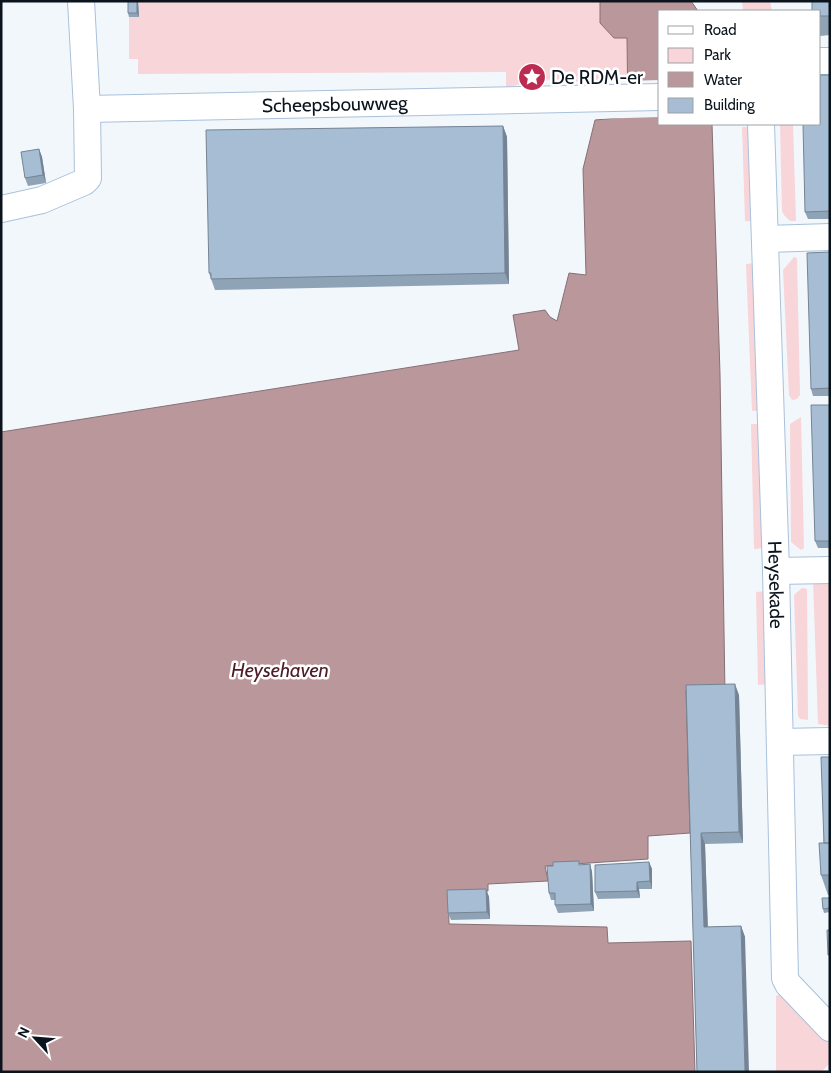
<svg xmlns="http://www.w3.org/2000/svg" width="831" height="1073" font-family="Cabin,sans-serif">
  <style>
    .green { fill: #f8d5d8 }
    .water { fill: #ba979b; stroke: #867075 }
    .pier { fill: #f2f7fc }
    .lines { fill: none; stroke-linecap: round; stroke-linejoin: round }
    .minor-casing { stroke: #a9c1db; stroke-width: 28 }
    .minor { stroke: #fff; stroke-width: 26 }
    .wall { fill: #8fa3b6 }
    .shaded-wall { fill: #748494 }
    .building { fill: #a6bdd4; stroke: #748494 }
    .labels { text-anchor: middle; stroke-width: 5; stroke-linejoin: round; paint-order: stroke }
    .poi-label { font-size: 19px; fill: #0b141d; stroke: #fff; text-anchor: start }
    .street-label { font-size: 19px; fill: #0b141d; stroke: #fff }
    .water-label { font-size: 20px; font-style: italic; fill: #4b1c25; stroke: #fff }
  </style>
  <rect width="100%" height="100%" fill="#f2f7fc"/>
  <path class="green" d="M138 1H600V23L627 37V81L582 82 539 79 506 88V72L138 74V59H129V17H139Z
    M742 1H770L772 11H743Z
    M780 124H793L796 221H790L784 215 782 211Z
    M742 127H753L756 221H745Z
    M794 257 797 258 800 395 797 399 792 400 789 395 783 270Z
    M756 263 762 410 752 411 746 264Z
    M801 417 804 548 801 550 791 542 790 424Z
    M751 424H762L765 548 754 549Z
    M813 579H830V726L818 724Z
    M802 588 807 589 808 720 800 719 798 716 794 595Z
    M768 591 770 684 758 685 756 592Z
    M783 993 830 1043V1063L821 1072H776V996Z"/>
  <path class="water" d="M600 1H691L698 11H660V124H712L720 374 725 695 686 690 690 833 648 836V859L545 866 548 881 488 884V891L448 892 449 924 607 927 608 943 691 941 695 1072H1V432L519 350 513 315 545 310 550 317 557 321 569 273 586 275 583 169 595 120 628 117 627 38H614L600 23Z"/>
  <path class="pier" d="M660 80V117L593 119 625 115V81Z"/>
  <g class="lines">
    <g class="minor-casing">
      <g id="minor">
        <path id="s1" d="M81 1 87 109 660 97"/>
        <path d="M820 61H830"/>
        <path id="s2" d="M761 124 776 571 785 978 788 984 830 1028"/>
        <path d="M1 209 42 200 84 182 88 178 87 109"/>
        <path d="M766 239 830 237"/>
        <path d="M776 571 830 570"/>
        <path d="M780 742 830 741"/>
      </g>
    </g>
    <use href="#minor" class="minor"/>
  </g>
  <path class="wall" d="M128 1H138L139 17H129L128 13Z
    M830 1V35L820 36V11Z
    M830 75V219H808L805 212Z
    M503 126 507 137 509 284 215 290 209 273Z
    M39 149 42 157 46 183 28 186 25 178Z
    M830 252V396H813L811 389Z
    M830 405V548H818L815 541Z
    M686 685 739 695 743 843 705 844 708 927 741 926 745 937 697 1072Z
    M830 757V895H828L821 875Z
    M649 862 652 869V889H639L640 898 598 899 595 892Z
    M590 864 592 872 594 911 558 913 555 905V900H551L549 893 580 865Z
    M486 889 489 897 490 919 451 920 448 913Z
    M830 898V912L824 913 823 909Z"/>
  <path class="shaded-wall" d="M137 1H138L139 17 137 13Z
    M503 126 507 137 509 284 505 273Z
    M39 149 42 157 46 183 43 175Z
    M735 684 739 695 743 843 739 832Z
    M701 833 705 844 708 938 704 927Z
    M649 862 652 869V889L650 881Z
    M590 864 592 872 594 911 591 904Z
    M637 882 639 889 640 898 637 891Z
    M486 889 489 897 490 919 487 912Z
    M741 926 745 937 749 1072H745Z"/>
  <path class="building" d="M128 1H137V13H128Z
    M812 1H830V16H820V11H812Z
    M820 75H830V211L805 212 803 124H820Z
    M503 126 505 273 211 279V273H209L206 130Z
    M39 149 43 175 25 178 21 152Z
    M830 252V388L811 389 807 253Z
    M811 405H830V541H815Z
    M735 684 739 832 701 833 704 927 741 926 745 1072H697L686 685Z
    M821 757H830V843H824Z
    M819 843H830V875H821Z
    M579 861V865L590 864 591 904 555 905V893H549L547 866H553V862Z
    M649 862 650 881 637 882V891L595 892V865Z
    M486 889 487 912 448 913 447 890Z
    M822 898H830V908L823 909Z
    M827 930H830V955H828Z"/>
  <defs>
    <g id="sight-disc" transform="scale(1.4375)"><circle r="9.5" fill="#bc2c52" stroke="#fff"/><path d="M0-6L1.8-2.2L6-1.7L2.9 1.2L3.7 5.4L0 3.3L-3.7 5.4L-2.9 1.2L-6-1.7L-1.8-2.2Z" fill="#fff"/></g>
  </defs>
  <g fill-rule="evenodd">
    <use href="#sight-disc" x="532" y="77"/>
  </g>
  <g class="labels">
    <g class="poi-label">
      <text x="551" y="84">De RDM-er</text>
    </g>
    <g class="street-label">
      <text dy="7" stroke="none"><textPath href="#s1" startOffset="356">Scheepsbouwweg</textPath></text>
      <text dy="7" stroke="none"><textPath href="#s2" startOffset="461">Heysekade</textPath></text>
    </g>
    <g class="water-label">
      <text x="280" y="677">Heysehaven</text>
    </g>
  </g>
  <rect width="831" height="1073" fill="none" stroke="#0b141d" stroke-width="5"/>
  <rect x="658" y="10" width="162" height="115" fill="#ffffff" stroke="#9da1a5"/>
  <rect x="668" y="26" width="25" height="8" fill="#ffffff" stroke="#9da1a5"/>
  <text x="704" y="35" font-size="15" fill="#0b141d">Road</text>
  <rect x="668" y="48" width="25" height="15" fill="#f8d5d8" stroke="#9da1a5"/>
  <text x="704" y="60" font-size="15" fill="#0b141d">Park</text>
  <rect x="668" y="72" width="25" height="15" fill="#ba979b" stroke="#9da1a5"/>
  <text x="704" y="85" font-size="15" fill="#0b141d">Water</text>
  <rect x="668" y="98" width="25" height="15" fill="#a6bdd4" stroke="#9da1a5"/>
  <text x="704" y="110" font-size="15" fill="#0b141d">Building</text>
  <g transform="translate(35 1038) rotate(296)" stroke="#ffffff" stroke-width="4" paint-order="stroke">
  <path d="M0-4L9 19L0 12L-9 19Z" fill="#0b141d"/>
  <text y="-8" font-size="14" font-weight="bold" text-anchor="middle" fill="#0b141d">N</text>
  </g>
</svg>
